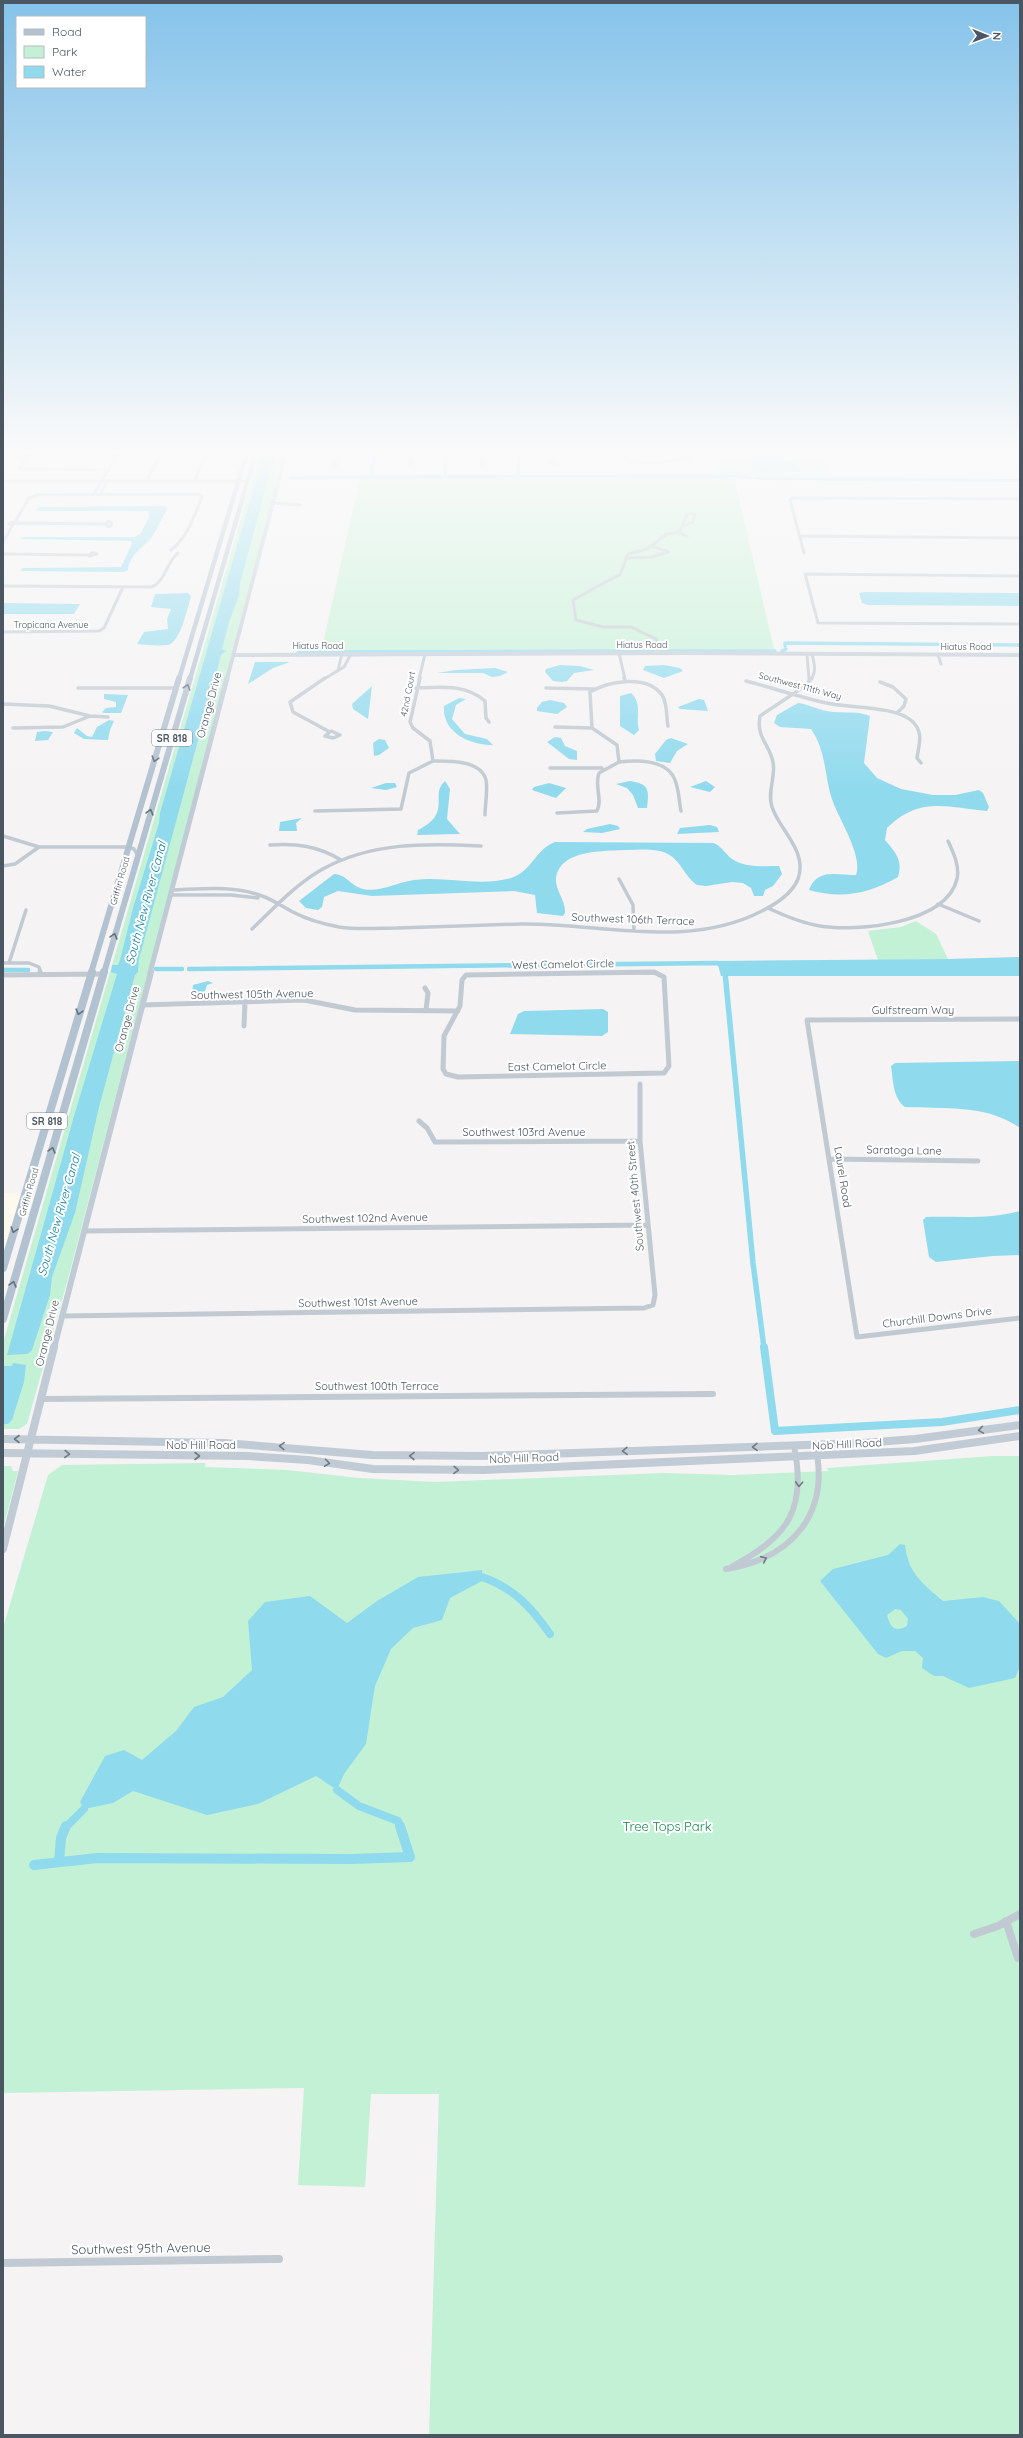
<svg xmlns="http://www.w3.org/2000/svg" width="1023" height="2438" font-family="Quicksand,sans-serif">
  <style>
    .commercial { fill: #fdf9ef }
    .green { fill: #c3f1d5; fill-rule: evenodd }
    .water { fill: #90daee; fill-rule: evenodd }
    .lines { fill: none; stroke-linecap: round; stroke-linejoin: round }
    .canal-far4 { stroke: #90daee; stroke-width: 3.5 }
    .canal-far3 { stroke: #90daee; stroke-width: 4.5 }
    .canal-far2 { stroke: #90daee; stroke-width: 5.5 }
    .canal-far1 { stroke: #90daee; stroke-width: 8 }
    .canal { stroke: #90daee; stroke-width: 10 }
    .street-far4 { stroke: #c1cad2; stroke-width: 3 }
    .street-far3 { stroke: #c1cad2; stroke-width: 3.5 }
    .street-far2 { stroke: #c1cad2; stroke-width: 5 }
    .street-far1 { stroke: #c1cad2; stroke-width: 6 }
    .street { stroke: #c1cad2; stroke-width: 8 }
    .secondary-far3 { stroke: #c1cbd6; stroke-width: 4 }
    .secondary-far2 { stroke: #c1cbd6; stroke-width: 5 }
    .secondary-far1 { stroke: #c1cbd6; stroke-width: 6 }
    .secondary { stroke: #c1cbd6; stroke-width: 8 }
    .primary-far2 { stroke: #b3c2d1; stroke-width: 4.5 }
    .primary-far1 { stroke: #b3c2d1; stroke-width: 6 }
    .primary { stroke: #b3c2d1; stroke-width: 8 }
    .oneway { stroke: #64717d }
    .oneway2 { stroke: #6e7984 }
    .oneway3 { stroke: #6e7983 }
    .labels { text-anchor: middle; stroke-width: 4; stroke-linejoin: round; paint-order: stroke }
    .far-street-label { font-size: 9px; fill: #4a5661; stroke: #fff }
    .shield { fill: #fff; stroke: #808990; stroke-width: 1 }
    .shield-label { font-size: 10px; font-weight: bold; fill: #4a5661 }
    .street-label { font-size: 11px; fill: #4a5661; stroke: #fff }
    .water-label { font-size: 12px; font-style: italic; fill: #0c7c9b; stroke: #fff }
    .near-park-label { font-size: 13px; fill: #17864f; stroke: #fff }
    .near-street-label { font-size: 13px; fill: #4a5661; stroke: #fff }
  </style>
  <rect width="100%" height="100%" fill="#f5f3f3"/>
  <path class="commercial" d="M3 1193 25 1194 3 1256Z"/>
  <path class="green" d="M261 449H285L69 1275 27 1424 19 1429H3V1343Z
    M717 449H819L828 477H734L774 649 321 652 360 478 722 477 712 469V465H720ZM771 460 793 461 797 469 802 471 798 474 765 473 751 470 752 462Z
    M916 921 936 934 948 959 878 960 868 931 901 927Z
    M993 1456H1020V2435H429L439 2094H371L365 2187 298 2185 304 2088 3 2093V1628L48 1475 62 1465 205 1463V1467L287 1470 359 1478 435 1482 664 1473 733 1475 828 1471 827 1468Z
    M3 1466H11L13 1471H18L3 1529Z"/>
  <path class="water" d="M265 449H277L269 475 271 478 268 480 240 583 239 596 229 622 222 649 226 651 221 655 139 959 138 972 135 975 99 1107 75 1213 52 1277 50 1295 32 1350 28 1354 7 1355 74 1116 117 974 111 972 112 965H118L120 960 133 908 159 823 160 813Z
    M771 460 797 462 795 467 803 472 765 473 751 470 752 461Z
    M758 477 1020 479V482L760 480 751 478Z
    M161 506 168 507C162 517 158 529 151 538 142 549 129 555 128 570L123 572 20 571 23 568 121 567 132 544 131 541 20 539 23 537H135L141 533 149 517 148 511H36L38 507Z
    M865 592 1020 593V606L868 605 862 603 859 593Z
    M188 593 191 596C188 607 180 643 168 645 158 646 147 645 137 644L144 632 168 629 167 619 171 609 151 607 155 594Z
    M3 603 80 604 74 614H3Z
    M255 662H290L273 668 248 684Z
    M560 665 580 666 594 670 574 673 567 681 562 682 553 681 545 672 546 669Z
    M664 665 680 668 683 671 664 678 643 670 645 666Z
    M495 668 508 672 500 676 492 677 483 673H437L456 670Z
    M372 686 368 719 353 709 352 704Z
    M631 693C643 704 635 716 639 730L634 735 620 726V696Z
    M104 694 128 695 121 713H104L102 712 106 708 116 707V702L104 699Z
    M459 698 466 699 456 705 452 719 465 734 487 739 493 745C469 745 442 732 444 706Z
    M699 699 704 700 708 711 680 709 678 707Z
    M550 700 564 703 567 707 557 714 537 711V708L542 702Z
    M798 703C808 704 816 709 826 711 840 714 856 710 870 716L864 763 877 778 901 789 933 795H955L979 790 983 793 989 807 987 811C947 807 919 796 887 828L885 840C896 853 903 860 898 877 869 894 841 899 809 890 817 868 837 875 856 875 863 856 840 821 833 802 824 777 827 752 811 729L780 727 774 723 777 715Z
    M109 720 114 721 110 730 108 740 84 739 74 733 77 728 87 736 92 737 97 727Z
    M45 731 53 732 48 740 35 741 37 732Z
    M555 737 561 738 565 746 577 751V760L569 759 547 742Z
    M671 738 688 744 677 751 670 763 656 761 655 754 666 740Z
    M379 739 385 740 389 748 379 755 374 756 373 743Z
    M445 781 450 789 447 819 460 834 417 835 418 830C453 813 429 795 445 781Z
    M630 781C650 784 649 790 647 808H638L633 795 627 788 616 784Z
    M706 781 715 787 710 792 690 787Z
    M386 783H395L397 787 386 790 371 788Z
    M549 783 566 788 556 798 532 790 534 787Z
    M302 818 296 823 297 831H279L280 822Z
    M610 824 618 826 620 829 602 833 583 832 587 829Z
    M710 825 717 827 719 832 677 834 680 828Z
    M555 842 713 843C722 846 725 854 732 859 745 868 764 866 779 866L782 874 773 886 765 890 763 896H754L751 888 743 883 732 882 706 886 697 885C684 876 681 860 666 853 654 848 639 850 626 850 605 851 559 849 556 879 555 890 566 901 565 913L563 916 537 913 535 895 514 891 372 896 338 891 324 897 322 907 318 910 306 908 299 901 334 874C346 874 351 886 363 889 379 893 398 882 414 880 446 876 479 887 511 878 532 871 536 849 555 842Z
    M1020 957V976H721L717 961 948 959Z
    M208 981 213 983 207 985 204 994 197 997 192 996 193 985Z
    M603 1009 608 1012V1032L602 1036 510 1034 518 1014 524 1011Z
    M1020 1061V1128C987 1104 943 1109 905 1107 893 1099 893 1079 891 1066L895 1063Z
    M1020 1211V1255L993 1256 936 1262 929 1257 923 1220 926 1217C957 1216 989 1220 1020 1211Z
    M13 1363 26 1365 24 1382 12 1420 8 1424H3V1366H12Z
    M900 1544 905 1545C908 1573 923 1584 943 1601L983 1597 999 1601 1020 1624V1666L1015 1678 969 1688 943 1676H934L922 1668 923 1658 915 1651H902L886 1658 878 1654 820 1581 833 1569 888 1555ZM895 1609 901 1610 908 1619 907 1626C895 1633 890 1627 887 1615Z
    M482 1570V1581L450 1598 442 1620 413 1628 391 1649 375 1686 366 1744 344 1774 337 1790 316 1776 258 1804 207 1815 133 1791 113 1803 84 1809 80 1802 105 1756 124 1750 142 1760 176 1731 194 1707 223 1697 252 1670 248 1621 265 1602 310 1596 347 1623 377 1601 418 1577Z"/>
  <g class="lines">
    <path class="canal-far4" d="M518 476 519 449
      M735 476 751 478
      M371 477 731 476
      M445 477 447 449
      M290 478 371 477 375 449
      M785 646V643L1020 645
      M660 651H775
      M782 651 786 649
      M298 652 654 651"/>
    <path class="canal-far3" d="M156 969H182
      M189 969 717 963 725 967
      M725 969V973
      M3 970H28"/>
    <path class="canal-far2" d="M725 972 753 1263 764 1348"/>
    <path class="canal-far1" d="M764 1347 775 1431 942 1422 1020 1410
      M482 1577C514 1588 531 1607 550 1634
      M337 1790 359 1806 398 1821 400 1827
      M66 1827 84 1809"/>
    <path class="canal" d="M59 1862 61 1838 66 1826
      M34 1865 97 1858 351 1859 410 1857 400 1826"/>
    <path class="street-far4" d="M31 449 20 469 109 470
      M553 449V462
      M621 449 623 458C644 468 670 461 692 457
      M27 455H117
      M480 464a2 2 0 1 1 4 0a2 2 0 1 1-4 0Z
      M410 462 412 449
      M482 462 483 449
      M553 462 556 464H550Z
      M333 465a2 2 0 1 1 4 0a2 2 0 1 1-4 0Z
      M408 463 413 464 409 465Z
      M335 464 338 449
      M147 480 163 449
      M195 480 208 449
      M3 481H248
      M94 494 120 449
      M101 494 106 482 104 480
      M272 503 300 505
      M687 514H695L693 522 682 526Z
      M106.5 524a2.5 2.5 0 1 1 5 0a2.5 2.5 0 1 1-5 0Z
      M12 522 18 523 9 524Z
      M15 522 29 498 37 495 199 494 202 497C194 516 188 537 171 550
      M18 523 105 524
      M679 532 687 537
      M800 536 1020 538
      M3 542 13 525
      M91 553H96L97 554 89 556Z
      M804 553 790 500 792 498 1020 499
      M3 554 88 555
      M626 558 652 557 669 552 651 546
      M1020 576 805 574 818 623 1020 624
      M3 586 152 587C166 580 166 563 178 553
      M3 632 99 631 104 628 123 587
      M619 653 625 679
      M658 653 656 639 631 627H603L576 620 573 600C589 592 603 582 620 575L628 554 647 549 667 534 679 532 682 526
      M807 654 809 679
      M938 655 941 664
      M338 670 342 654
      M324 679 344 667 351 654
      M419 679 425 654
      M811 679C817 672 814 662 812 654"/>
    <path class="street-far3" d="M325 678 290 702 293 712 328 731
      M624 678 625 681
      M746 681C773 688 799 697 826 703 849 708 896 706 912 721 924 732 919 744 917 758L921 763
      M880 682 893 687 906 699 904 706 897 713
      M78 688H176
      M416 688C440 687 466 684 485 701L486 718 489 722
      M546 688 594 689
      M3 704 49 706 90 716 108 717
      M555 727 592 728
      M13 728 63 727 90 716
      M331 731 340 735 333 738 325 736Z
      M433 761C449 761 481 760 486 780 488 791 485 804 485 815
      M619 762C637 760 667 759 675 780 679 790 679 801 681 811
      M550 768H602
      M315 811 401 809 409 773 433 761 430 741 413 728 410 722 420 678
      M557 813 597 811C603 800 594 786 599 773L619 762 617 745 592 728 590 692C609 681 647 674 662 695 668 704 666 717 668 726
      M3 836 39 847H128L134 849 138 856
      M270 845C296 843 318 846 341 860
      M3 866 15 864 39 847
      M619 879 633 905 634 930
      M172 890C202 889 234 885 262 896 274 900 284 908 295 913 308 920 324 924 339 927 357 930 378 928 397 928 438 927 480 925 521 924 602 923 686 950 762 911 776 904 792 894 798 879 808 851 780 831 772 807 767 792 776 777 773 762 769 743 756 738 760 716L805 686 812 678
      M171 895H231L258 898
      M938 904 979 921
      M768 908C785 916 801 923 820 926 857 932 946 924 957 879 960 866 953 852 948 841
      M252 929C274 908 295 885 321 870 370 842 427 843 481 846
      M3 963H29L39 967 41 973
      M9 963 26 910
      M592 973H656"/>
    <path class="street-far2" d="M40 972 41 974
      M654 972 664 977 669 1066 664 1073 458 1077 446 1074 443 1069 444 1036 460 1006 462 980 466 975Z
      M3 975 103 974
      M425 988 428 993 426 1010
      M142 1005 304 1000 355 1010 458 1011
      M1020 1019 807 1020 857 1337 1020 1318
      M244 1026 245 1002
      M419 1121 427 1128 435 1142 640 1141
      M830 1159 978 1161
      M84 1231 647 1225
      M62 1316 644 1308 653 1305 655 1295 640 1141V1084"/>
    <path class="street-far1" d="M42 1399 713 1394
      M733 1566C788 1537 807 1509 794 1446
      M726 1569C793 1558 831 1513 815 1444"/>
    <path class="street" d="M1006 1921 1018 1958
      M974 1934 998 1926 1020 1914
      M3 2263 279 2259"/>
    <path class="secondary-far3" d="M233 655 685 653 1020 655
      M227 679 287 449"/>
    <path class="secondary-far2" d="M150 973 227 678"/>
    <path class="secondary-far1" d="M54 1348 151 972"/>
    <path class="secondary" d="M3 1439 224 1443 372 1455 483 1456 863 1443 915 1439 1020 1425
      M3 1453 248 1456 308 1460 373 1469 484 1470 914 1451 1020 1436
      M3 1549 54 1347"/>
    <path class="primary-far2" d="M179 679 248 449
      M190 679 257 449"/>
    <path class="primary-far1" d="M91 973 179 678
      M104 973 190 678"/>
    <path class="primary" d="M3 1268 92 972
      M3 1319 104 972"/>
  </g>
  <defs><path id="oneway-chevron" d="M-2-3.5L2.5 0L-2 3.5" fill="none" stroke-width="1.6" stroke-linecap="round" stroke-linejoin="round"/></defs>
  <g class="oneway">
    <use href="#oneway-chevron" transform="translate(187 687) rotate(-73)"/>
    <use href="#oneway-chevron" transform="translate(155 759) rotate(107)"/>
    <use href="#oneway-chevron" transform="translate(150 812) rotate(-74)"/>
    <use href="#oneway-chevron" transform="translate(114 936) rotate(-74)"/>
    <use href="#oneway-chevron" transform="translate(79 1012) rotate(106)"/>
    <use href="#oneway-chevron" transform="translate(52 1150) rotate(-74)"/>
    <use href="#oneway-chevron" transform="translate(14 1230) rotate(107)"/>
    <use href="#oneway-chevron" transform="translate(13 1284) rotate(-74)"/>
  </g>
  <g class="oneway2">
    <use href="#oneway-chevron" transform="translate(981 1430) rotate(171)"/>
    <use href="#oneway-chevron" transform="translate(17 1439) rotate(180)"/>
    <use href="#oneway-chevron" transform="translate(282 1446) rotate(-177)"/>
    <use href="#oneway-chevron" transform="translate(755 1447) rotate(178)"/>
    <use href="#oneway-chevron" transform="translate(625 1451) rotate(178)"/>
    <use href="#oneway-chevron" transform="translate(67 1454) rotate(2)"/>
    <use href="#oneway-chevron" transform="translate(197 1456)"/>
    <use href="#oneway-chevron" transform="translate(412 1456) rotate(-179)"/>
    <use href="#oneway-chevron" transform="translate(327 1463) rotate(8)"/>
    <use href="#oneway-chevron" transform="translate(456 1470) rotate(1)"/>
  </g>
  <g class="oneway3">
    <use href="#oneway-chevron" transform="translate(799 1484) rotate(93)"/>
    <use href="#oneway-chevron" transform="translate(764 1559) rotate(-25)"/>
  </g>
  <linearGradient id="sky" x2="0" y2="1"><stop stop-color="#85c3ea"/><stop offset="0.57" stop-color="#fafafa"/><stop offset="1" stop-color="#fafafa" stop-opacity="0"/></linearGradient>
  <rect width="1023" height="790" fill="url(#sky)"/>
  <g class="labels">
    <g class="far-street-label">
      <text x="51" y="628">Tropicana Avenue</text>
      <text x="642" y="648">Hiatus Road</text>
      <text x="318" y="649">Hiatus Road</text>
      <text x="966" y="650">Hiatus Road</text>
      <text transform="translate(800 686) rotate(15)" y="3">Southwest 111th Way</text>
      <text transform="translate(408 694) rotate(-79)" y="3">42nd Court</text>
      <text transform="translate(120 881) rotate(-74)" y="3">Griffin Road</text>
      <text transform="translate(29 1192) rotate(-74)" y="3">Griffin Road</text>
    </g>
    <g class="shield">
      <rect x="152" y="730" width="40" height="16" rx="3"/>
      <rect x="27" y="1113" width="40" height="16" rx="3"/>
    </g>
    <g class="shield-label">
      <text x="172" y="742">SR 818</text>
      <text x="47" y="1125">SR 818</text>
    </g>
    <g class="street-label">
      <text transform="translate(209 705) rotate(-75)" y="4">Orange Drive</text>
      <text transform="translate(633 919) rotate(2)" y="4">Southwest 106th Terrace</text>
      <text transform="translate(563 964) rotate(-1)" y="4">West Camelot Circle</text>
      <text transform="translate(252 994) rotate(-1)" y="4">Southwest 105th Avenue</text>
      <text x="913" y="1014">Gulfstream Way</text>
      <text transform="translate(127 1019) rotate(-75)" y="4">Orange Drive</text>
      <text transform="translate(557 1066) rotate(-1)" y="4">East Camelot Circle</text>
      <text x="524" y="1136">Southwest 103rd Avenue</text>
      <text transform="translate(904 1150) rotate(1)" y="4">Saratoga Lane</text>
      <text transform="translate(843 1177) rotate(81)" y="4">Laurel Road</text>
      <text transform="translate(635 1196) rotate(-95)" y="4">Southwest 40th Street</text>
      <text transform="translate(365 1218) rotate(-1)" y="4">Southwest 102nd Avenue</text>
      <text transform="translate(358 1302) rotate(-1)" y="4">Southwest 101st Avenue</text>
      <text transform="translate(937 1317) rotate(-7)" y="4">Churchill Downs Drive</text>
      <text transform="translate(47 1333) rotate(-76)" y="4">Orange Drive</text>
      <text x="377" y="1390">Southwest 100th Terrace</text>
      <text transform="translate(847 1444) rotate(-3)" y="4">Nob Hill Road</text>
      <text x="201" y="1449">Nob Hill Road</text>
      <text transform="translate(524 1458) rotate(-2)" y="4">Nob Hill Road</text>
    </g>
    <g class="water-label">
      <text transform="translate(146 903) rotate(-75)" y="4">South New River Canal</text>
      <text transform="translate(59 1215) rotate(-74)" y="4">South New River Canal</text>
    </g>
    <g class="near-park-label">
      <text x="667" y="1831">Tree Tops Park</text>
    </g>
    <g class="near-street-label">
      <text transform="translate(141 2248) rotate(-1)" y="5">Southwest 95th Avenue</text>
    </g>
  </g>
  <rect width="1023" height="2438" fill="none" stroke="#4a5661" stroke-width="8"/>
  <rect x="16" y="16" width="130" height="72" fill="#ffffff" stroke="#b7bbc0"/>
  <rect x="24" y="29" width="20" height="6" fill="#b3c2d1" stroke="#b7bbc0"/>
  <text x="52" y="36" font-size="12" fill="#4a5661">Road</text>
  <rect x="24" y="46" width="20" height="12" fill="#c3f1d5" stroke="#b7bbc0"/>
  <text x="52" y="56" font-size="12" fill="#4a5661">Park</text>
  <rect x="24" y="66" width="20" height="12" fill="#90daee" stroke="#b7bbc0"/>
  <text x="52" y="76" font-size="12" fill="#4a5661">Water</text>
  <g transform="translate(987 36) rotate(91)" stroke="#ffffff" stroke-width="3" paint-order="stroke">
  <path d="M0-3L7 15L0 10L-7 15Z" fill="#4a5661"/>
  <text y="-6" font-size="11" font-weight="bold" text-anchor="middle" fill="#4a5661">N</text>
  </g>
</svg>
